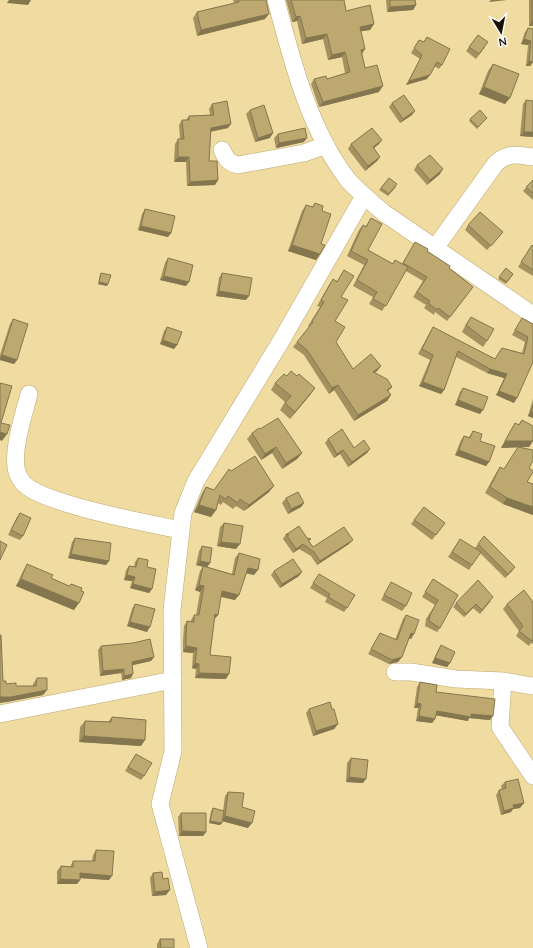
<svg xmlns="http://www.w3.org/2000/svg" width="533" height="948" font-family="Quicksand,sans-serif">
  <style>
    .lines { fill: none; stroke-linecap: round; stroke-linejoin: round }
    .minor-casing { stroke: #bca86f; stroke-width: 18 }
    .minor { stroke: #fff; stroke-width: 17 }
    .wall { fill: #a39160 }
    .shaded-wall { fill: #84764e }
    .building { fill: #bda970; stroke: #84764e }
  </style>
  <rect width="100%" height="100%" fill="#f0dba1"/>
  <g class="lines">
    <g class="minor-casing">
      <path id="minor" d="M276 0C292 61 309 129 348 180 359 192 371 202 384 213L533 315
        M222 150C226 158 228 163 238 165L304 153 326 145
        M435 248 496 163C509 152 517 155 533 157
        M29 394C24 414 11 452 17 472 18 475 21 480 23 483 42 504 148 523 180 530
        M395 672H411L456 679 503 681 533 686
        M503 681 500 727 533 776
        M0 714 173 680
        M199 948 160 804 173 751 172 610 183 513 196 481 281 341 364 196"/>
    </g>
    <use href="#minor" class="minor"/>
  </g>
  <path class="wall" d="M233 0H266L265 19 197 36 193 18 197 12 234 3Z
    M286 0H344L346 11 374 24 370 30 361 31 365 49 362 54 365 68 379 92 319 107 311 84 314 79H327L345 73 342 57 328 60 323 39 302 44 297 21 292 22Z
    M386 0H415L416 5 413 10 387 12Z
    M529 0H533V26H529Z
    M528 28 533 29V62L530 66H526L528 45 521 44 525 32Z
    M478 35 485 47 476 59 466 51Z
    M427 37 442 65 439 69 434 66 427 79 406 85 420 59 411 53 419 40 423 42Z
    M493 64 505 104 479 94 488 71Z
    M526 100 533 101V137L520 136 523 104Z
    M392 103 412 115 400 123 389 107Z
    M212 104 228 128 210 132 209 161 218 180 215 185 187 186 186 162H174L175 144 178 139H180L179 125 182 120H186L189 116 210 115 209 109Z
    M250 110 270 138 255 142 246 114Z
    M487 118 477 129 469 121 470 119Z
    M278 134 304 142 276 148 274 138Z
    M351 144H379L374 148 380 157 377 161 365 171 348 149Z
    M417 165 440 174 427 185 414 170Z
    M389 178 396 187 388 196 379 190Z
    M533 180V200L523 191Z
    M315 203 322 211 320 254 316 260 288 251 302 211 306 205 312 207Z
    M145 209 171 233 168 237 138 230 142 214Z
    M371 218 368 250 393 264 395 260 402 264 415 242 427 251 473 287 447 321 435 312 434 315 424 308 426 305 413 297 423 281 406 271 382 311 369 304 373 297 353 286 364 265 347 256 359 230 363 225 366 226Z
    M468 225 503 232 499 237 487 250 465 230Z
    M532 245 533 246V276L518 267Z
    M168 258 186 286 160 280 165 263Z
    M506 268 513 274 506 284 498 279Z
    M344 270 341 297 335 321 336 342 353 369 381 366 377 371 374 373 392 387 388 392 391 395 387 401 354 421 334 390 329 394 304 355 293 347 309 327 308 326 320 307 317 306 329 285 333 279 337 281Z
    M101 273 107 286 98 284 100 275Z
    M222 273 246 300 216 296 219 278Z
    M471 317 487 341 483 347 462 332 466 324Z
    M522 318 533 324 514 403 496 395 504 378 487 373 456 357 444 390 441 394 419 386 430 360 418 354 430 332 433 327 495 359 502 348 522 353 525 342 512 335Z
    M13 319 17 360 14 364 0 360V355L10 324Z
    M167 327 177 345 174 349 160 344 164 331Z
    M287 376H297L315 388 310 395 290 419 280 410 285 402 271 390 275 383Z
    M463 388 480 414 455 405 460 392Z
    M533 399V418L528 416Z
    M522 420 533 426V441L529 447H519L529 468 527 482 533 484V515L503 504 485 493 496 473 500 467 504 469 518 447 501 448 511 430 515 423 518 425Z
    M260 429 302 453 297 459 282 469 272 453 261 460 247 439 252 433Z
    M473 431 489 462 486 466 455 455 461 440 464 436 469 437Z
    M328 439 354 448 367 453 348 467 340 454 334 458 325 443Z
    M206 487 214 490 269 492 244 511 236 506 233 509 223 502 221 505 218 503 216 510 211 517 194 512 202 493Z
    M286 498 304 503 301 507 288 514 282 503Z
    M424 507 445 523 432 540 411 524Z
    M20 513 23 536 20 540 8 535 17 517Z
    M224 523 236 549 217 546 220 527Z
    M286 534H287L311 539 309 541 313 547 349 544 317 565 311 556 299 549 293 553 283 539Z
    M75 538 109 561 106 565 68 558 72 542Z
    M460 539 477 550 475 548 478 544 515 567 512 571 505 578 480 553 469 570 448 557Z
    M202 546 210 563 207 567 232 574 235 558 239 553 254 575 246 573 235 600 221 597 214 620 210 655 226 679 195 678 196 669 192 668 193 653 183 652V641L184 626 187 621H191V620L194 615H196L200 592 195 590 200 571 203 567 196 565 199 551Z
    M138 558 147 567 152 589 149 593 130 588 132 581 124 580 126 570 129 566 134 567 135 562Z
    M27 564 51 578 69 586 71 584 74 610 16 586 23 571Z
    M274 571 299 576 280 588 271 575Z
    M319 574 347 608 344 612 325 602 327 598 310 588Z
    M433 579 458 595 440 628 437 632 425 626 426 619 435 605 422 597Z
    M391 582 406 606 402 611 381 600 388 587Z
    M491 601 480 614 473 608 464 617 453 607 456 603Z
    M533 602V644L531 643 529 646 516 636 519 631 503 609 507 604Z
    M135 604 147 632 127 626 132 609Z
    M406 615 411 639 409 638 402 657 398 662 389 664 368 654 380 633 395 640 403 619Z
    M441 645 450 663 447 667 432 663 438 650Z
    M101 646 154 657 151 661 132 665 131 678 122 680 121 673 100 676 98 650Z
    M37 678 47 690 43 695 7 702 3 681 6 684 16 686H33V684Z
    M420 682 436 692 490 720 469 718 468 721 436 715 435 719 432 723 416 721 418 708H414L417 687Z
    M309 709 338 724 334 729 313 736 306 713Z
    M112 717 141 746 79 742 80 727 85 721 108 722Z
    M136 754 144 776 141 780 125 771Z
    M351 758 363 783 346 782 347 763Z
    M505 782 520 808 513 809 511 812 501 815 496 795 499 790 502 789 501 786Z
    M228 792 242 807 248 828 222 821 220 825 209 823 211 811 213 808 223 811 225 796Z
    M181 813 206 832 203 836H179L178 817Z
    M96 850 109 880 80 878V880L77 884H57V871L61 866 70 867 73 861H92L93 855Z
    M153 873 163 879 166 895 152 896 150 878Z
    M160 939 174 948H157V944Z"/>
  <path class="shaded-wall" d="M9 0H31L28 5 7 3Z
    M491 0H507L489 2Z
    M416 5 413 10 387 12 390 7Z
    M269 14 265 19 197 36 201 30Z
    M300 16 297 21 292 22 296 17Z
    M532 21 533 22V26H529Z
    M374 24 370 30 357 32 360 27Z
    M327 34 323 39 302 44 306 38Z
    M524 39 531 41 528 45 521 44Z
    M365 49 361 54V50Z
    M345 52 342 57 328 60 332 55Z
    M529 61 533 62 530 66H526Z
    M430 75 427 79 406 85 409 81Z
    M383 86 379 92 319 107 323 102Z
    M484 87 510 98 505 104 479 94Z
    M415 111 412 115 400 123 403 119Z
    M231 124 228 128 207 132 211 128Z
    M524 132H533V137L520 136Z
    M273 133 270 138 255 142 258 138Z
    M307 138 304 142 276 148 279 143Z
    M382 140 379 144 370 151 373 147Z
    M178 157H189L186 162H174Z
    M380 157 377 161 365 171 368 166Z
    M443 169 440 174 427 185 430 180Z
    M218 180 215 185 187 186 190 182Z
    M141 226 171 233 168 237 138 230Z
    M292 245 320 254 316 260 288 251Z
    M164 276 189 282 186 286 160 280Z
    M99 282 108 284 107 286 98 284Z
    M219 291 249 296 246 300 216 296Z
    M163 340 177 345 174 349 160 344Z
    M2 355 17 360 14 364 0 360V358Z
    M381 366 377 371 369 378 373 372Z
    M490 369 507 374 504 378 487 373Z
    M423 382 444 390 441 394 419 386Z
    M338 385 334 390 329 394 332 388Z
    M315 388 310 395 290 419 295 412Z
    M499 391 517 398 514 403 496 395Z
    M391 395 387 401 354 421 358 415Z
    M458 400 483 410 480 414 455 405Z
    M531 411 533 412V418L528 416Z
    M0 432 7 434 2 441 0 440Z
    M505 441H533L529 447 501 448Z
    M276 447 272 453 261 460 265 454Z
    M370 449 367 453 348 467 352 462Z
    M343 450 340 454 334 458 337 454Z
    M459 450 489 462 486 466 455 455Z
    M302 453 297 459 282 469 286 463Z
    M274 486 269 492 244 511 249 505Z
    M507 498 533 507V515L503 504Z
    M304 503 301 507 288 514 291 509Z
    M199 505 216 510 211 517 194 512Z
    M353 540 349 544 317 565 320 561Z
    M221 542 240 544 236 549 217 546Z
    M303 544 299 549 293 553 296 549Z
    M71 554 109 561 106 565 68 558Z
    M200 561 210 563 207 567 196 565Z
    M515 567 512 571 505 578 508 574Z
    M248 568 258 570 254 575 245 573Z
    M302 572 299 576 280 588 282 584Z
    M127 575 135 577 132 581 124 580Z
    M21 579 79 603 74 610 16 586Z
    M133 584 152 589 149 593 130 588Z
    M199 585 204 586 200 592 195 590Z
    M222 591 239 595 235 600 218 596Z
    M476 604 473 608 464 617 466 614Z
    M215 614 218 615 214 620 211 619Z
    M130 622 150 627 147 632 127 626Z
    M411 633 414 634 411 639 408 638Z
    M186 646 197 648 193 653 183 652Z
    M154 657 151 661 129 666 132 662Z
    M402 657 398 662 389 664 392 660Z
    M435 658 450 663 447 667 432 663Z
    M195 663 199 664 196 669 192 668Z
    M124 669 121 673 100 676 103 671Z
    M199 673 229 674 226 679 195 678Z
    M133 674 131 678 122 680 124 676Z
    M47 690 43 695 7 702 0 703V697Z
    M417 703 421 704 418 708H414Z
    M437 711 471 714 493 716 490 720 469 718 468 721 434 715Z
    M419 716 435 719 432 723 416 721Z
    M338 724 334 729 313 736 316 731Z
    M84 736 145 740 141 746 79 742Z
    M349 777 366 779 363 783 346 782Z
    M524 803 520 808 513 809 511 812 501 815 504 811 513 805Z
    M225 816 252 823 248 828 222 821Z
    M210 821 222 823 220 825 209 823Z
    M182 831 206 832 203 836H179Z
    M80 873 112 876 109 880 77 878Z
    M60 879 80 880 77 884H57Z
    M170 890 166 895 152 896 155 892Z"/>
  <path class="building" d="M238 0H266L269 14 201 30 197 12 239 2Z
    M291 0H344L346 11 370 5 374 24 360 27 365 49 361 50 365 68 377 65 383 86 323 102 314 79 326 76 327 79 350 72 345 52 332 55 327 34 306 38 300 16 296 17Z
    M390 0H415L416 5 390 7Z
    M532 0H533V22L532 21Z
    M528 28 533 29V62L529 61 531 41 524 39Z
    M478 35 488 42 479 54 469 47Z
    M427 37 450 49 442 65 437 62 430 75 409 81 422 55 414 48 419 40 424 42Z
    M493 64 519 74 510 98 484 87Z
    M404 95 415 111 403 119 392 103Z
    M526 100 533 101V132H524Z
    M227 101 231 124 211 128 209 161H217L218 180 190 182 189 157H178V139H184L182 120H189V116L214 115 212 104Z
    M264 105 273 133 258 138 250 110Z
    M480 110 487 118 478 127 470 119Z
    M305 128 307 138 279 143 278 134Z
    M372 128 382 140 373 147 380 157 368 166 351 144Z
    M430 155 443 169 430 180 417 165Z
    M389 178 397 184 389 194 381 188Z
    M533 180V193L526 187Z
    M315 203 323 206 322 211 331 214 321 244 325 245 320 254 292 245 306 205 313 207Z
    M145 209 175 216 171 233 141 226Z
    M480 212 503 232 491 246 468 225Z
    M371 218 382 224 368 250 393 264 395 260 408 267 386 306 373 299 377 292 357 280 368 260 351 251 363 225 366 227Z
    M415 242 428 249 427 251 450 266 449 268 473 287 450 317 438 308 437 310 428 303 430 301 417 292 427 277 403 263Z
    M532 245 533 246V270L521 262Z
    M168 258 193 265 189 282 164 276Z
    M506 268 513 274 507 282 499 277Z
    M344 270 354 276 341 297 348 300 335 321 345 327 336 342 353 369 371 354 381 366 373 372 387 379 392 387 387 390 391 395 358 415 338 385 332 388 307 350 297 342 313 322 312 321 324 302 321 300 333 279 337 282Z
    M101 273 111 275 108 284 99 282Z
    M222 273 252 278 249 296 219 291Z
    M471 317 494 329 487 341 466 325Z
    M522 318 533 324V362L517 398 499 391 507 374 490 369 458 351 444 390 423 382 433 355 422 349 433 327 495 359 502 348 524 354 528 337 515 330Z
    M13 319 28 324 17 360 2 355Z
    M167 327 182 332 177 345 163 340Z
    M291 371 297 376 299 374 315 388 295 412 285 403 291 396 275 383 284 374 287 376Z
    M0 383 12 386 1 423 10 425 7 434 0 432Z
    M463 388 488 397 483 410 458 400Z
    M533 405V412L531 411Z
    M278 418 302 453 286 463 276 447 265 454 252 433 259 428 260 429Z
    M522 420 533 426V441H505L515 423 519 425Z
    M342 429 354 448 364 440 370 449 352 462 343 450 337 454 328 439Z
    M473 431 482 434 480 441 495 446 489 462 459 450 464 436 470 438Z
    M518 447 533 450V461L529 468 533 471V472L527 482 533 484V507L507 498 490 487 500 467 504 469Z
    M255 456 274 486 249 505 240 499 238 503 228 496 225 499 220 495 216 510 199 505 206 487 214 490 229 469 231 471Z
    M298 492 304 503 291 509 286 498Z
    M424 507 445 523 436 535 414 520Z
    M20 513 31 518 23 536 11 530Z
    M224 523 243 526 240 544 221 542Z
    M299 526 307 538 311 539 308 540 313 547 344 527 353 540 320 561 314 552 303 544 296 549 286 534 289 535 287 534Z
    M484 536 515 567 508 574 478 544Z
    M75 538 111 543 109 561 71 554Z
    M460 539 481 552 472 565 452 552Z
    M0 541 7 545 0 560Z
    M202 546 212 548 210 563 200 561Z
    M239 553 260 559 258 570 248 568 239 595 222 591 218 615 215 614 210 655 231 657 229 674 199 673V664L195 663 197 648 186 646V636L187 621 194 622V615H199L204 586 199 585 203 566 234 575Z
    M138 558 148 560 147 567 156 569 152 589 133 584 135 577 127 575 129 566 136 567Z
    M293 559 302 572 282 584 274 571Z
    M27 564 53 575 51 578 69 586 71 584 82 588 81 591 84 592 79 603 21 579Z
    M319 574 355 595 347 608 328 597 330 594 313 583Z
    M433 579 458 595 440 628 429 621 430 615 438 600 425 592Z
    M478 580 493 597 482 610 476 604 466 614 456 603Z
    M391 582 412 593 406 606 384 595Z
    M524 590 533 602V640L532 641 519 631 523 626 507 604Z
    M135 604 155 609 150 627 130 622Z
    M406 615 419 620 414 634 411 633 402 657 392 660 371 649 380 633 397 640Z
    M0 635H1L3 681H6V684L16 683V686H36L37 678H47V690L11 697H0Z
    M150 639 154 657 132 662 133 674 124 676V669L103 671 101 646 133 643Z
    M441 645 455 652 450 663 435 658Z
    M420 682 437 685 436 692 495 699 493 716 471 714V717L437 711 435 719 419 716 421 704 417 703Z
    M330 702 332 709H334L338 724 316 731 309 709Z
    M112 717 146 720 145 740 84 736 85 721 111 722Z
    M136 754 152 763 144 776 128 767Z
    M351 758 368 760 366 779 349 777Z
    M518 779 524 803 513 805 514 808 504 811 499 790 506 788 505 782Z
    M228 792 244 793 242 807 255 811 252 823 225 816Z
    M213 808 224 811 222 823 210 821Z
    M181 813H206V832L182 831Z
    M96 850 114 851 112 876 80 873V880L60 879 61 866 73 867V861H95Z
    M162 872 163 879 168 878 170 890 155 892 153 873Z
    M160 939H174V948H161Z"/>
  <g transform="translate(501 32) rotate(170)" stroke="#fdfdfd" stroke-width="3" paint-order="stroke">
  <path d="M0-3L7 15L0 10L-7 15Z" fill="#191200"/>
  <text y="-6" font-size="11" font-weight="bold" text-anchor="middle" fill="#191200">N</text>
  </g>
</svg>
